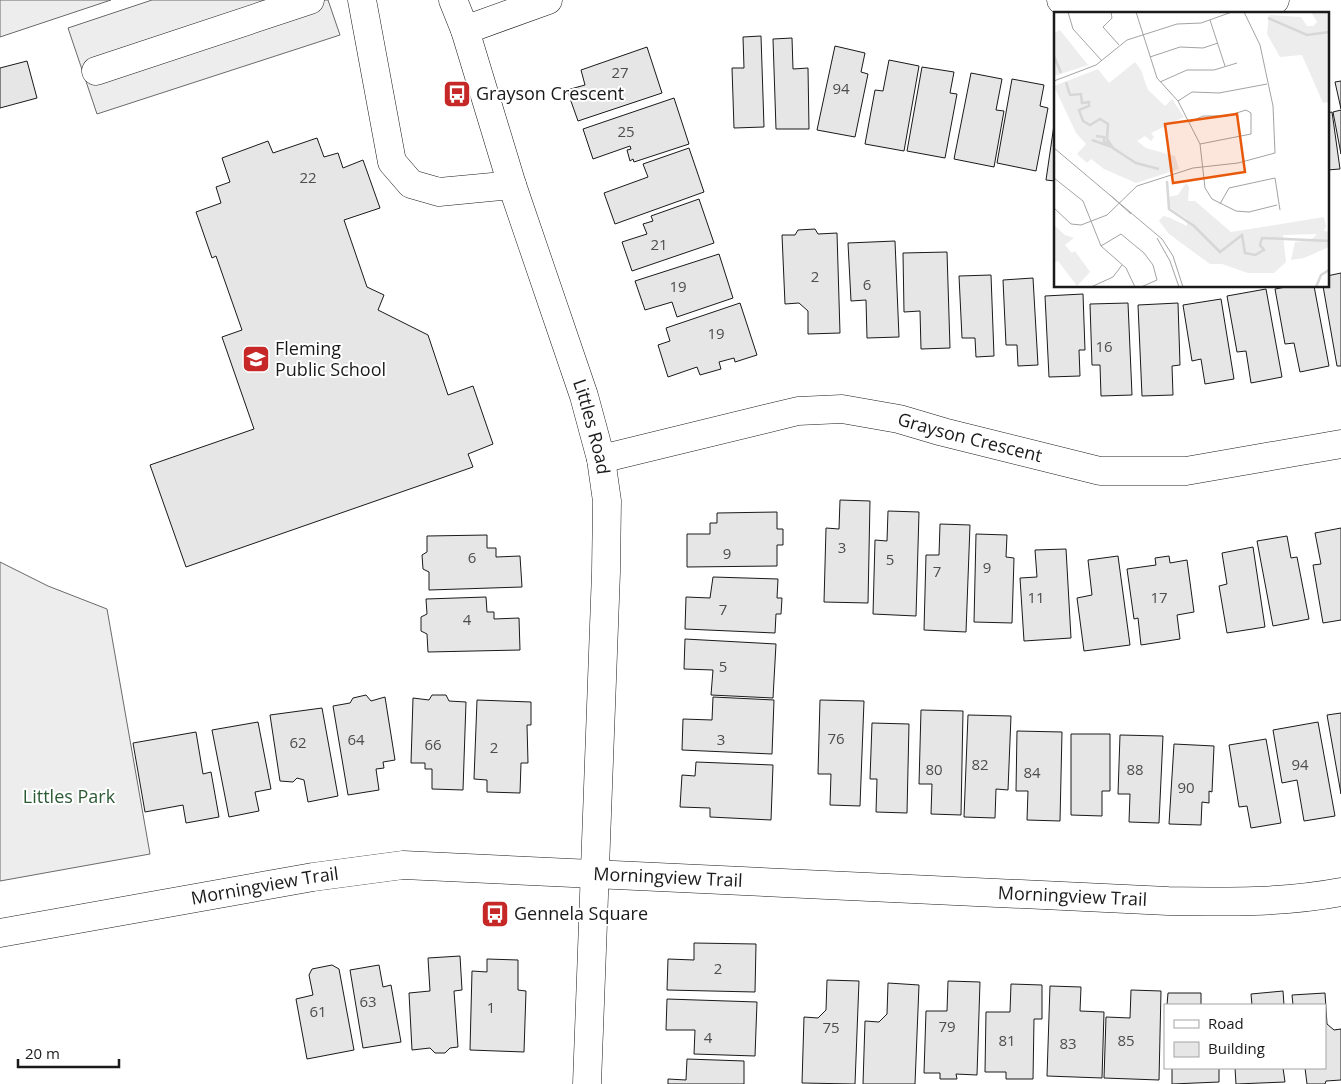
<svg xmlns="http://www.w3.org/2000/svg" width="1341" height="1084" font-family="'Open Sans',sans-serif">
  <style>
    .built { fill: #ededed; stroke: #6a6a6a }
    .building { fill: #e6e6e6; stroke: #1a1a1a }
    .lines { fill: none; stroke-linecap: round; stroke-linejoin: round }
    .minor-casing { stroke: #1a1a1a; stroke-width: 29 }
    .minor { stroke: #fff; stroke-width: 28 }
    .labels { text-anchor: middle; stroke-width: 4; stroke-linejoin: round; paint-order: stroke }
    .number-label { font-size: 15px; fill: #4d4d4d }
    .poi-label { font-size: 18px; fill: #1a1a1a; stroke: #fff; text-anchor: start }
    .street-label { font-size: 18px; fill: #1a1a1a; stroke: #fff }
    .park-label { font-size: 18px; fill: #2b5a34; stroke: #fff }
    .inset-river { fill: none; stroke: #d7d7d7; stroke-width: 2.5 }
    .inset-road { fill: none; stroke: #a3a3a3; stroke-width: 1 }
    .view { fill: #e8590c; fill-opacity: 0.15; stroke: #e8590c; stroke-width: 2.5 }
    .inset-edge { fill: none; stroke: #1a1a1a; stroke-width: 2.5 }
  </style>
  <rect width="100%" height="100%" fill="#fff"/>
  <path class="built" d="M0 0H111L0 37Z
    M152 0H328L340 35 97 114 68 28Z
    M0 562 48 586 107 609 150 854 0 881Z"/>
  <path class="building" d="M761 36 764 127 734 128 732 68H744L743 37Z
    M792 38 793 69 808 68 809 129H776L773 39Z
    M835 46 865 53 861 72 868 74 855 137 817 130Z
    M647 47 662 93 578 121 567 90 585 85 581 70Z
    M889 60 919 66 904 151 865 144 875 90 883 91Z
    M27 61 37 98 0 108V68Z
    M922 67 954 72 950 93 957 94 945 158 907 151Z
    M971 73 1002 79 996 110 1004 111 994 167 954 159Z
    M1012 79 1044 85 1040 106 1048 108 1036 171 997 163Z
    M1341 81V109L1335 82Z
    M674 98 689 144 634 162 633 159 630 161 627 150 631 149 630 146 593 159 583 129Z
    M1341 110V154L1333 112Z
    M1332 112 1340 169 1327 170V113Z
    M1055 118V181L1046 180Z
    M317 138 324 157 338 153 343 168 363 160 380 208 344 220 367 287 384 295 378 310 428 335 448 395 473 386 493 444 468 454 473 467 186 567 150 465 254 429 222 337 242 330 216 256 212 258 196 212 221 203 216 187 230 182 222 158 268 141 273 153Z
    M689 148 704 192 615 224 604 193 648 177 643 164Z
    M699 199 714 243 632 271 622 242 647 234 643 224 653 221 651 216Z
    M815 229 818 234 837 233 840 333 808 334V311L799 303 785 304 782 235H795L798 230Z
    M895 241 899 337 867 338 866 300 851 301 848 243Z
    M947 252 950 348 921 349 920 311 904 312 903 253Z
    M719 254 733 298 677 317 672 302 645 310 635 281Z
    M1341 273V366H1337L1323 286H1327V276Z
    M991 275 994 356 976 357 975 338H962L959 276Z
    M1033 278 1038 365 1018 366 1017 345H1006L1003 280Z
    M1291 286H1314L1329 366 1300 372 1294 343 1285 344 1275 289Z
    M1266 289 1282 377 1251 383 1246 351 1237 352 1227 296Z
    M1083 294 1085 350H1079L1080 376 1049 377 1045 296Z
    M1221 299 1234 379 1205 384 1201 359 1192 361 1183 305Z
    M740 303 757 355 735 362 734 358 719 362 721 369 700 375 697 367 668 377 658 345 670 341 666 328Z
    M1128 303 1132 395 1101 396 1100 365H1092L1090 304Z
    M1178 303 1180 365 1172 366 1173 395 1142 396 1138 305Z
    M840 500 870 501 868 603 824 602 826 528 839 529Z
    M888 511 919 512 916 616 873 614 875 540 887 541Z
    M777 512V529H783V545H777V566L687 567V534H710V523H717V513Z
    M940 524 970 525 966 632 924 630 926 555H939Z
    M1341 528V620L1323 623 1313 565 1321 564 1315 533Z
    M976 534 1007 535 1006 557 1014 558 1012 623 974 622Z
    M487 535V548H496V557L520 556 522 587 429 590V572L423 569 422 555 427 552V536Z
    M1287 536 1291 558 1297 557 1309 619 1273 626 1257 541Z
    M1253 547 1265 627 1227 633 1219 586 1227 584 1222 553Z
    M1066 549 1071 638 1024 641 1020 578 1037 577 1035 550Z
    M1118 556 1130 645 1084 651 1077 598 1092 595 1088 560Z
    M1169 556 1170 563 1187 560 1194 612 1177 615 1180 639 1141 645 1138 618 1134 619 1127 569 1156 565 1155 558Z
    M713 577 778 579 777 598H782L781 614H776L775 633 685 629 686 597 710 598Z
    M486 597 487 612H494V619L519 618 520 650 428 652 427 634 421 631V617L427 614 426 599Z
    M685 639 776 644 773 698 711 695 713 670 684 669Z
    M366 695 371 701 385 697 395 760 383 762 384 768 376 769 379 790 348 795 333 706 350 703 353 698Z
    M432 695H446L449 701 466 702 463 790 432 789V769H425V763H411L413 698 429 700Z
    M713 697 774 700 772 754 682 750 683 719 712 720Z
    M477 700 531 702V725H527L528 763H521L520 793 487 792V780L474 779Z
    M820 700 864 701 860 806 830 805 831 774H818Z
    M322 708 338 796 308 802 304 780 297 778 293 782 280 781 270 715Z
    M921 710 963 711 961 815 931 814 932 784H919Z
    M1341 713V794L1327 715Z
    M968 715 1011 716 1008 790 996 789 995 818 964 817Z
    M258 722 271 789 255 792 259 811 229 817 212 730Z
    M1318 722 1335 816 1304 821 1297 780 1282 783 1273 730Z
    M872 723 909 724 907 813 876 812 877 779H870Z
    M1017 731 1062 732 1060 821 1027 820 1028 791H1016Z
    M196 732 203 774 211 772 219 817 186 823 183 805 145 812 133 743Z
    M1071 734H1110V791H1102V816L1071 815Z
    M1120 735 1163 736 1159 823 1129 822 1130 794H1118Z
    M1266 739 1281 823 1251 828 1247 806 1239 807 1229 745Z
    M1174 744 1214 746 1212 792 1209 791V803L1202 802 1201 825 1169 824Z
    M696 762 773 765 771 820 710 817V808L680 807 682 775 695 776Z
    M694 943 756 944 755 992 667 990 668 959 694 960Z
    M460 956 462 990 454 991 458 1047 450 1048 445 1053H435L430 1048 412 1050 409 993 430 991 428 958Z
    M487 959 518 960V990L526 991 524 1052 470 1050 472 971 487 972Z
    M332 965 339 969 354 1050 307 1059 296 999 313 995 309 975 312 969Z
    M379 965 383 987 391 985 401 1042 363 1048 350 970Z
    M827 980 859 981 855 1084 802 1083 804 1017 818 1018 826 1010Z
    M948 981 980 982 977 1075 956 1074 957 1079H940V1073H924L926 1011H947Z
    M888 983 919 985 915 1084H863L865 1021 879 1022 887 1014Z
    M1011 984 1042 985V1019H1034L1033 1079H1006V1072H985L986 1012H1010Z
    M1050 986 1081 987 1080 1011 1104 1012 1102 1078 1047 1076Z
    M1131 990 1161 991 1159 1080 1104 1078 1106 1017 1130 1018Z
    M1283 991 1284 1005H1252L1251 994Z
    M1168 993H1201V1005H1167Z
    M1325 993 1327 1024 1334 1030 1341 1029V1080L1326 1081 1325 1084H1307L1305 1068H1325V1005H1293L1292 995Z
    M667 999 757 1002 755 1056 694 1054 695 1030H666Z
    M687 1059 744 1061V1084H668V1079L686 1080Z
    M1172 1068H1219V1082L1172 1084Z
    M1235 1068H1283L1285 1082 1236 1084Z"/>
  <g class="lines">
    <g class="minor-casing">
      <g id="minor">
        <path d="M362 0 392 162 411 184 439 192 512 185"/>
        <path id="s1" d="M453 0 465 30 512 185 584 396 601 459 607 501 606 572 587 1084"/>
        <path d="M1061 0 1159 13 1224 10 1275 0"/>
        <path d="M465 30 548 0"/>
        <path d="M96 71 310 0"/>
        <path id="s2" d="M601 459 798 411 842 409 899 419 943 432 1100 471H1186L1341 444"/>
        <path id="s3" d="M0 933 313 877 403 865 1168 901C1226 902 1283 903 1341 892"/>
      </g>
    </g>
    <use href="#minor" class="minor"/>
  </g>
  <defs>
    <g id="bus-square" transform="scale(1.4375)"><rect x="-9" y="-9" width="18" height="18" rx="4" fill="#c62828" stroke="#fff"/><path d="M-5-6H5V4H4V6H2V4H-2V6H-4V4H-5ZM-3.5-4V0h7V-4ZM-3.5 1.2v1.5H-2V1.2ZM2 1.2v1.5H3.5V1.2Z" fill="#fff"/></g>
    <g id="school-square" transform="scale(1.4375)"><rect x="-9" y="-9" width="18" height="18" rx="4" fill="#c62828" stroke="#fff"/><path d="M0-5L7-2L0 1L-7-2ZM-4 1L0 2.5L4 1V4Q0 6-4 4Z" fill="#fff"/></g>
  </defs>
  <g fill-rule="evenodd">
    <use href="#bus-square" x="457" y="94"/>
    <use href="#school-square" x="256" y="359"/>
    <use href="#bus-square" x="495" y="914"/>
  </g>
  <g class="labels">
    <g class="number-label">
      <text x="620" y="78">27</text>
      <text x="841" y="94">94</text>
      <text x="626" y="137">25</text>
      <text x="308" y="183">22</text>
      <text x="659" y="250">21</text>
      <text x="815" y="282">2</text>
      <text x="867" y="290">6</text>
      <text x="678" y="292">19</text>
      <text x="716" y="339">19</text>
      <text x="1104" y="352">16</text>
      <text x="842" y="553">3</text>
      <text x="727" y="559">9</text>
      <text x="472" y="563">6</text>
      <text x="890" y="565">5</text>
      <text x="987" y="573">9</text>
      <text x="937" y="577">7</text>
      <text x="1036" y="603">11</text>
      <text x="1159" y="603">17</text>
      <text x="723" y="615">7</text>
      <text x="467" y="625">4</text>
      <text x="723" y="672">5</text>
      <text x="836" y="744">76</text>
      <text x="356" y="745">64</text>
      <text x="721" y="745">3</text>
      <text x="298" y="748">62</text>
      <text x="433" y="750">66</text>
      <text x="494" y="753">2</text>
      <text x="980" y="770">82</text>
      <text x="1300" y="770">94</text>
      <text x="934" y="775">80</text>
      <text x="1135" y="775">88</text>
      <text x="1032" y="778">84</text>
      <text x="1186" y="793">90</text>
      <text x="718" y="974">2</text>
      <text x="368" y="1007">63</text>
      <text x="491" y="1013">1</text>
      <text x="318" y="1017">61</text>
      <text x="947" y="1032">79</text>
      <text x="831" y="1033">75</text>
      <text x="708" y="1043">4</text>
      <text x="1007" y="1046">81</text>
      <text x="1126" y="1046">85</text>
      <text x="1068" y="1049">83</text>
    </g>
    <g class="poi-label">
      <text x="476" y="100">Grayson Crescent</text>
      <text x="275" y="355">Fleming<tspan x="275" dy="21">Public School</tspan></text>
      <text x="514" y="920">Gennela Square</text>
    </g>
    <g class="street-label">
      <text dy="6" stroke="none"><textPath href="#s1" startOffset="449">Littles Road</textPath></text>
      <text dy="6" stroke="none"><textPath href="#s2" startOffset="378">Grayson Crescent</textPath></text>
      <text dy="6" stroke="none"><textPath href="#s3" startOffset="674">Morningview Trail</textPath></text>
      <text dy="6" stroke="none"><textPath href="#s3" startOffset="269">Morningview Trail</textPath></text>
      <text dy="6" stroke="none"><textPath href="#s3" startOffset="1079">Morningview Trail</textPath></text>
    </g>
    <g class="park-label">
      <text x="69" y="803">Littles Park</text>
    </g>
  </g>
  <g transform="translate(1054 12)">
    <rect width="275" height="275" fill="#fff"/>
    <path d="M257 0H275V90L269 91 248 43 226 45 213 22 215 3 247 5 253 14H259L263 10ZM6 18 34 53 0 64V21ZM81 50 87 58 94 78 111 94 118 87 130 105 97 121 100 125 97 129 91 124 83 129 92 136 121 144 125 157 82 171 50 157 37 147 33 151 23 142 32 132 22 121 0 74 44 57 55 71ZM132 171 135 175 134 189H141L177 220 270 205 272 214 270 219 275 220V235L250 246 237 248 241 230 257 228 263 222 229 223 232 250 220 261H194L168 252H156L115 222 105 209 109 204 114 205 133 214V207L115 195 113 185 124 183ZM0 213 11 223 20 226 11 233 18 241 21 239 36 260 23 274 4 249 0 251Z" fill="#ededed"/>
    <path class="inset-river" d="M214 6 253 23 275 20M0 44 7 61M12 70 16 83 27 82 28 91 35 90V94L25 98 29 109 36 113 46 107 54 112 53 127 59 136 82 151 105 157M42 124 50 125V130L55 131M38 128 58 135M113 169 115 197 140 214 166 240 188 223 191 241 201 243 210 238 206 233 208 226 275 229M262 275 267 263 275 258"/>
    <path class="inset-road" d="M14 0 19 17 48 49M57 0 58 6 49 15 65 33M82 0 103 66 124 89 146 132 151 176 158 187 182 199 195 200 223 193M156 8 171 54M96 45 126 35 149 36 164 31M0 69 42 53 73 28 123 12 147 11 178 0M106 70 133 58H160L183 51M124 89 138 80 165 81 213 72M136 110 149 104H173L192 98 197 101V122L146 132M0 136 108 227 119 244 129 275M0 166 29 189 47 234 72 256 81 275M56 183 77 202M166 192 175 176 221 166 226 198M0 196 17 212 27 213 53 203 83 174 139 156 184 151 221 141 219 94 206 33 190 0M103 226 116 249 125 275M47 234 67 222 90 241 99 253 103 268 87 275M37 275 59 265 68 253"/>
    <path class="view" d="M183 102 191 160 119 171 111 112Z"/>
    <rect width="275" height="275" class="inset-edge"/>
  </g>
  <rect x="1164" y="1004" width="162" height="65" fill="#ffffff" stroke="#a3a3a3"/>
  <rect x="1174" y="1020" width="25" height="8" fill="#ffffff" stroke="#a3a3a3"/>
  <text x="1208" y="1029" font-size="15" fill="#1a1a1a">Road</text>
  <rect x="1174" y="1042" width="25" height="15" fill="#e6e6e6" stroke="#a3a3a3"/>
  <text x="1208" y="1054" font-size="15" fill="#1a1a1a">Building</text>
  <path d="M18 1059v8h101v-8" fill="none" stroke="#1a1a1a" stroke-width="2.5"/>
  <text x="25" y="1059" font-size="15" fill="#1a1a1a" stroke="#ffffff" stroke-width="4" paint-order="stroke">20 m</text>
</svg>
